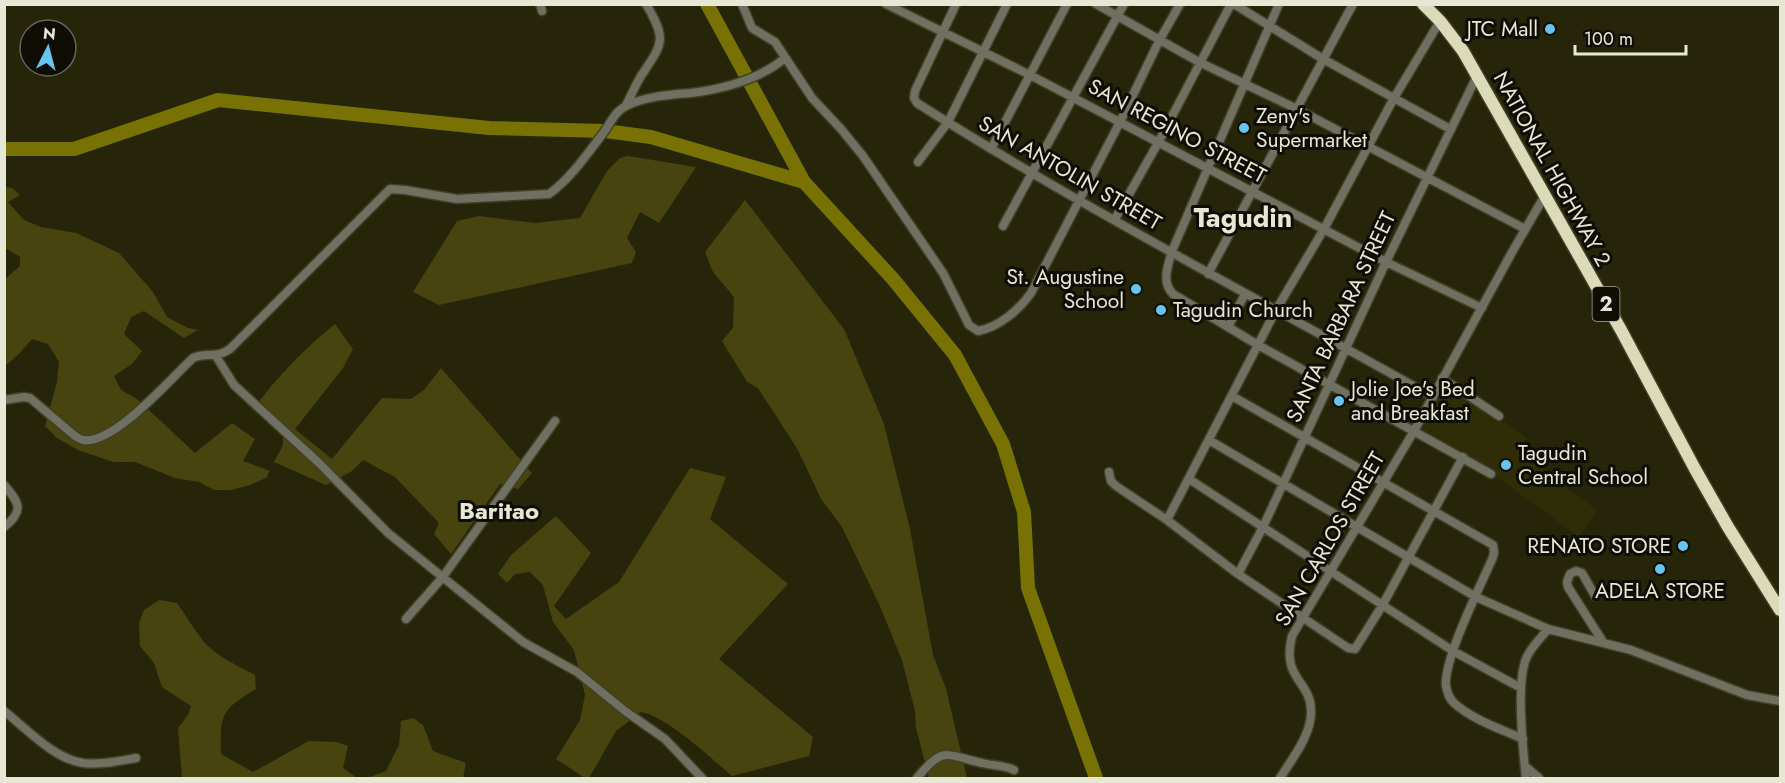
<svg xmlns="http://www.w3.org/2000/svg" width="1785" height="783" font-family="Jost,sans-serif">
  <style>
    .built { fill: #2f2d08 }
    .green { fill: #47440f }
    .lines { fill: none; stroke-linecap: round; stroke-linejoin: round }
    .river { stroke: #777203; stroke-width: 14 }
    .minor-casing { stroke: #414026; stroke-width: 11 }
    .highway-casing { stroke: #414026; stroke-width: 15 }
    .minor { stroke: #6f6f62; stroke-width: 8 }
    .highway { stroke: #dbdab9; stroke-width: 12 }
    .poi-dot { fill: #67c4f0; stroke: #0e0d04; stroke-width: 2 }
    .labels { text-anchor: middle; stroke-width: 6; stroke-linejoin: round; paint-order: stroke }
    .shield { fill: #0e0d04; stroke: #a6a697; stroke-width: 1.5 }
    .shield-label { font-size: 20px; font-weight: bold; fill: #e7e7d6 }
    .poi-label { font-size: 21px; fill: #e7e7d6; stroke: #0e0d04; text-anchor: start }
    .street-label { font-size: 21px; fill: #e7e7d6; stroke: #0e0d04 }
    .quarter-label { font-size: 24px; font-weight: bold; fill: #e7e7d6; stroke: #0e0d04 }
    .district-label { font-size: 27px; font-weight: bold; fill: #e7e7d6; stroke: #0e0d04 }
  </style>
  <rect width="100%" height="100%" fill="#262509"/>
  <path class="built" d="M1444 383 1467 396 1527 438 1519 452 1597 510 1579 537 1497 477 1418 429Z"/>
  <path class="green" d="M628 156 696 167 659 223 640 212 627 238 636 252 632 263 439 305 413 292 457 221 479 216 535 223 580 218 607 171 620 158Z
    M5 187 12 188 20 195 8 202 24 220 41 227 76 233 119 253 153 292 167 317 188 328 198 330 184 338 144 311 131 317 124 334 142 351 132 364 114 376 121 390 137 399 195 453 232 423 255 439 243 461 270 471 266 478 250 485 231 490H214L199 482 175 478 135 462H113L78 450 57 438 45 426 57 382 59 362 48 344 32 339 20 353 5 366V279L20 266V257L5 248Z
    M745 200 844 329 884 424 910 529 933 655 946 689 967 778H929L916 728 915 711 902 660 879 604 842 527 821 499 798 450 758 388 747 382 722 341 733 328 734 297 713 272 705 252Z
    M335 324 353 349 343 368 295 429 332 459 382 398 411 399 424 390 441 368 532 473 518 489 500 484 451 554 434 534 439 523 395 477 363 460 352 471 326 485 274 462 283 445V432L254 408C277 377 304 349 335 324Z
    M690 468 726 477 710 519 788 584 719 659 813 737 809 756 732 776C711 758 666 716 641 712L616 731 589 778H585L556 759 580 720 585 695 574 650 553 622 543 585 530 572 515 574 507 583 498 574 511 555 556 516 591 553 554 606 566 619 619 582Z
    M159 600 177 603C186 615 192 627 201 638 212 654 238 666 255 675L256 689C221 710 220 714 221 754L253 772 309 741 337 742 348 746 343 768 357 778H182L178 728 188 715 191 706 162 687 154 663 140 646 139 623 144 610Z
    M413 718 423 725 433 751 466 763 463 778H367L386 771 399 745 401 721Z"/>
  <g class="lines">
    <path class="river" d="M707 4 804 182 893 279 955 355 1003 444 1024 512 1028 588 1096 778
      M4 149H74L218 100 489 128 605 131 651 137 804 182"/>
    <g class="minor-casing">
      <path id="minor" d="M540 4 542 11
        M742 4 752 28 775 42 812 98 841 129 863 156 943 273 969 325 978 331C999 327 1019 310 1031 293L1120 122 1159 41 1180 4
        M886 4 1030 75 1386 262 1482 308
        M956 4 915 91 914 98 917 103C1084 209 1261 300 1433 397
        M1096 4 1199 62 1297 109 1525 229
        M1234 4 1323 59 1450 129
        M1279 4 1172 251C1168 266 1161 282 1173 294L1258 345 1491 474
        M626 105C631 96 635 86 641 76 662 44 668 41 646 4
        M991 149 1067 4
        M918 162 948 122 1007 4
        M1115 219 1158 143 1231 4
        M1003 226 1124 4
        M1208 274 1353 4
        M1228 327 1245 294
        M216 356 234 385 319 463 388 533 523 642 577 672 625 711 665 739 702 778
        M1442 378 1499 416
        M1232 396 1493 545 1494 552 1493 557C1481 585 1443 660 1446 686 1447 692 1450 699 1454 703 1473 720 1501 729 1523 739
        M4 400 24 397 30 398 75 436C77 437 80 439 83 440 114 445 171 378 193 358 206 352 216 359 230 349L390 189 405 190 457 199 549 194C571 178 588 153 604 132 611 122 616 110 628 105 648 96 669 95 691 93 722 89 760 79 785 58
        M1209 440 1476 597 1548 629 1631 650 1747 695 1780 701
        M1109 472 1111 481 1116 486 1167 520 1238 574 1348 648 1355 649 1382 606 1463 457
        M1189 479 1453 651 1521 688
        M4 485C19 502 25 511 4 527
        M1167 520 1276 310 1324 229 1394 98 1440 21
        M1238 574 1263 527 1386 262 1477 76
        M1595 596 1582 573 1576 571 1570 574 1567 582 1568 587 1603 642
        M406 619 442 578 555 421
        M4 711C27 729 54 759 83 763 101 765 119 761 136 758
        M1525 766 1539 778
        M917 778C944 745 945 755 982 763 993 766 1004 765 1014 770
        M1280 778C1292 759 1312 734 1311 711 1311 680 1281 680 1292 636L1414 431 1511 254 1544 197
        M1526 778C1523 751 1516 683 1526 659 1530 648 1541 638 1548 629"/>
    </g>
    <g class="highway-casing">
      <path id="highway" d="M1423 4 1440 21 1463 51 1621 330 1695 469 1728 527 1780 610"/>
    </g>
    <use href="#minor" class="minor"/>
    <use href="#highway" class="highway"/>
  </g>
  <g class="poi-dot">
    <circle cx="1550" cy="29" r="6"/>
    <circle cx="1244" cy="128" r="6"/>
    <circle cx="1136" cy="289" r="6"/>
    <circle cx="1161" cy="310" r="6"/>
    <circle cx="1339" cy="401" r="6"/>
    <circle cx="1506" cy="465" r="6"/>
    <circle cx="1683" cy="546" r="6"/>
    <circle cx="1660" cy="569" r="6"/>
  </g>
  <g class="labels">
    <rect class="shield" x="1592.5" y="287" width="27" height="34" rx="4.5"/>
    <g class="shield-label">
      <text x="1606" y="311">2</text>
    </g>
    <g class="poi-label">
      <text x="1538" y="36" text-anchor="end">JTC Mall</text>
      <text x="1256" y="123">Zeny's<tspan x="1256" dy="24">Supermarket</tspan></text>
      <text x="1124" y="284" text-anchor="end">St. Augustine<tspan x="1124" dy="24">School</tspan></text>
      <text x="1173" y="317">Tagudin Church</text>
      <text x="1351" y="396">Jolie Joe's Bed<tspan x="1351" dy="24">and Breakfast</tspan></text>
      <text x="1518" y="460">Tagudin<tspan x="1518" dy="24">Central School</tspan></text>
      <text x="1671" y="553" text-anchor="end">RENATO STORE</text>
      <text x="1660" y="598" text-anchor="middle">ADELA STORE</text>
    </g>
    <g class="street-label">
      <text transform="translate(1177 131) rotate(28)" y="7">SAN REGINO STREET</text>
      <text transform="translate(1552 169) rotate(61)" y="7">NATIONAL HIGHWAY 2</text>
      <text transform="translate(1070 173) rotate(30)" y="7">SAN ANTOLIN STREET</text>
      <text transform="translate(1341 317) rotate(-65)" y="7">SANTA BARBARA STREET</text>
      <text transform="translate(1330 539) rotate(-60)" y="7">SAN CARLOS STREET</text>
    </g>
    <g class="quarter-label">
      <text x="499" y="519">Baritao</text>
    </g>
    <g class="district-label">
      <text x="1243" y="227">Tagudin</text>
    </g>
  </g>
  <rect width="1785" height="783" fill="none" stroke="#e7e7d6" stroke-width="12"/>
  <g transform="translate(48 48) rotate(6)"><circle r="28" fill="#0e0d04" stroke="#656458" stroke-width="1.5"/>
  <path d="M0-4.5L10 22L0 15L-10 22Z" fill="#67c4f0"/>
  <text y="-9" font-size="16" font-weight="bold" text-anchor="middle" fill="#e7e7d6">N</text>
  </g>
  <path d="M1575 45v9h111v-9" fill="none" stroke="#e7e7d6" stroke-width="3"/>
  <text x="1584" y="45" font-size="18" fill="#e7e7d6" stroke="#0e0d04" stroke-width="4.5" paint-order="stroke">100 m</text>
</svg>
